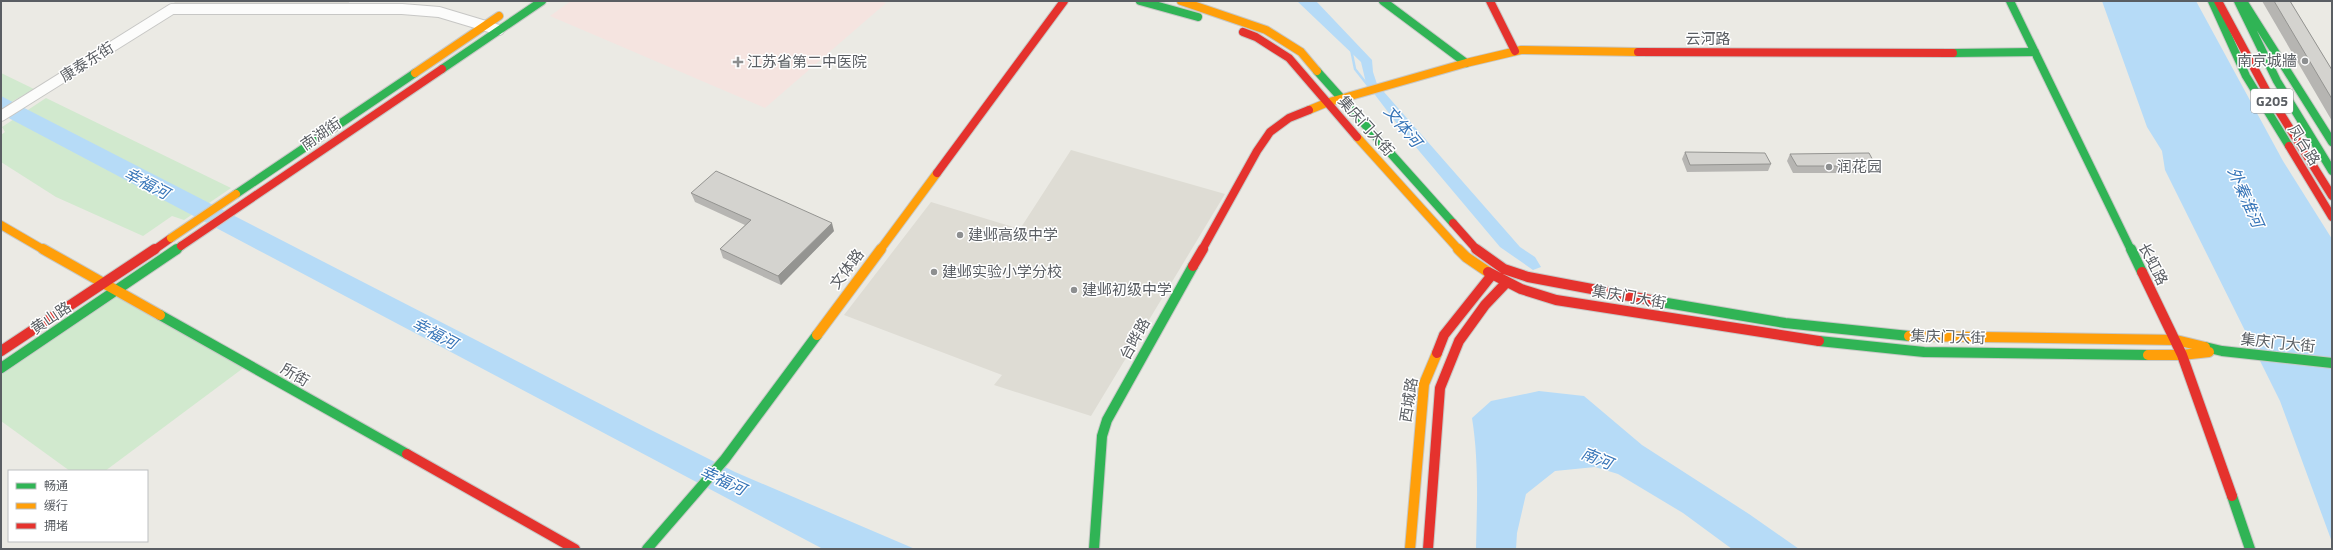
<svg xmlns="http://www.w3.org/2000/svg" width="2333" height="550" font-family="'Titillium Web','Noto Sans SC',sans-serif">
  <style>
    .education { fill: #dedcd4 }
    .medical { fill: #f5e4e0 }
    .green { fill: #d1e9ce }
    .water { fill: #b6dbf7 }
    .lines { fill: none; stroke-linecap: round; stroke-linejoin: round }
    .stream { stroke: #b6dbf7; stroke-width: 2.5 }
    .street-casing { stroke: #c7c7c5; stroke-width: 12 }
    .fast-far1-casing { stroke: #c7c8c6; stroke-width: 10 }
    .fast-casing { stroke: #c7c8c6; stroke-width: 12 }
    .slow-far1-casing { stroke: #c7c8c6; stroke-width: 10 }
    .slow-casing { stroke: #c7c8c6; stroke-width: 12 }
    .jam-far1-casing { stroke: #c7c8c6; stroke-width: 10 }
    .jam-casing { stroke: #c7c8c6; stroke-width: 12 }
    .street { stroke: #fcfcfb; stroke-width: 10 }
    .fast-far1 { stroke: #30b455; stroke-width: 8 }
    .fast { stroke: #30b455; stroke-width: 10 }
    .slow-far1 { stroke: #ff9f0a; stroke-width: 8 }
    .slow { stroke: #ff9f0a; stroke-width: 10 }
    .jam-far1 { stroke: #e5322d; stroke-width: 8 }
    .jam { stroke: #e5322d; stroke-width: 10 }
    .slow-bridge-casing { stroke: #c7c8c6; stroke-width: 10; stroke-linecap: butt }
    .slow-bridge { stroke: #ff9f0a; stroke-width: 8 }
    .wall { fill: #b6b5b2 }
    .shaded-wall { fill: #949491 }
    .building { fill: #d4d3cf; stroke: #949491 }
    .poi-dot { fill: #8d8f90; stroke: #fff; stroke-width: 1.5 }
    .labels { text-anchor: middle; stroke-width: 3; stroke-linejoin: round; paint-order: stroke }
    .shield { fill: #fff; stroke: #8c8e92; stroke-width: 1 }
    .shield-label { font-size: 14px; font-weight: bold; fill: #5a5e63 }
    .street-label { font-size: 15px; fill: #5a5e63; stroke: #fff }
    .poi-label { font-size: 15px; fill: #5a5e63; stroke: #fff; text-anchor: start }
    .water-label { font-size: 16px; font-style: italic; fill: #3775b8; stroke: #fff }
  </style>
  <rect width="100%" height="100%" fill="#ebeae4"/>
  <path class="education" d="M175 1H350L345 9H172Z
    M1071 150 1225 194 1091 416 994 385 1002 375 844 315 931 202 1020 229Z"/>
  <path class="medical" d="M571 1H880L886 3 765 108 550 16Z"/>
  <path class="green" d="M1 73 34 89 1 108Z
    M46 98 231 188 184 220 172 216 143 236 56 197 1 162V135L5 132 2 127Z
    M117 291 250 363 105 471H70L1 421V368Z"/>
  <path class="water" d="M1297 1H1316L1372 60 1373 72 1377 84 1520 247 1535 257 1541 267 1533 270 1500 247 1404 133 1366 83 1361 62Z
    M2102 1H2196L2283 161 2332 239V542L2280 401 2165 170 2162 151 2147 127Z
    M1 96 647 428 735 472 915 549H823L1 114Z
    M1539 391 1584 396 1642 445 1749 514 1799 549H1732L1683 513 1618 474 1595 467 1555 471 1526 494 1517 533 1516 549H1476C1477 505 1479 461 1472 418L1491 401Z"/>
  <g class="lines">
    <path class="stream" d="M1351 49 1355 69 1370 88"/>
    <g class="street-casing">
      <path id="street" d="M172 9H402L439 12 499 30
        M1 116 172 9"/>
    </g>
    <g class="fast-far1-casing">
      <path id="fast-far1" d="M1140 1 1198 17
        M1383 1 1466 63
        M2010 1 2131 250
        M2212 1 2246 76 2289 146
        M2238 1 2277 81 2332 171
        M2243 1 2332 142
        M1953 53 2035 52
        M442 69 542 1
        M1317 71 1453 223
        M236 194 415 73
        M176 250 181 246"/>
    </g>
    <g class="fast-casing">
      <path id="fast" d="M2131 249 2142 272
        M1661 302 1785 323 1909 336
        M160 315 407 454
        M1819 341 1924 352 2148 355
        M2205 347 2222 351 2332 363
        M1 368 177 249
        M2232 496 2250 549
        M647 549 725 459 817 335
        M1094 549 1102 436 1107 420 1193 266"/>
    </g>
    <g class="slow-far1-casing">
      <path id="slow-far1" d="M1181 1 1266 30 1301 52 1317 71
        M415 73 499 16
        M1309 110 1326 103 1466 63 1521 50 1638 52
        M1357 137 1459 250
        M1 225 44 250
        M880 250 937 173"/>
    </g>
    <g class="slow-casing">
      <path id="slow" d="M43 249 160 315
        M1458 249 1466 257 1488 272
        M817 335 881 249
        M1909 336 2176 340 2205 347
        M2148 355H2182L2209 352
        M1410 549 1424 384 1437 353"/>
    </g>
    <g class="jam-far1-casing">
      <path id="jam-far1" d="M1490 1 1515 51
        M2218 1 2267 92 2332 196
        M1243 32 1256 37 1289 58 1357 137
        M1638 52 1953 53
        M2289 146 2332 217
        M937 173 1064 1
        M1453 223 1477 250
        M181 246 442 69
        M154 250 171 238
        M1202 250 1257 151 1270 132 1289 118 1309 110"/>
    </g>
    <g class="jam-casing">
      <path id="jam" d="M1476 249 1504 269 1528 277 1661 302
        M1193 266 1203 249
        M1488 272 1521 289 1556 300 1819 341
        M2142 272 2182 355 2232 496
        M1 351 155 249
        M1437 353 1444 335 1491 276
        M407 454 575 549
        M1428 549 1440 388 1459 341 1485 305 1505 284"/>
    </g>
    <use href="#street" class="street"/>
    <use href="#fast-far1" class="fast-far1"/>
    <use href="#fast" class="fast"/>
    <use href="#slow-far1" class="slow-far1"/>
    <use href="#slow" class="slow"/>
    <use href="#jam-far1" class="jam-far1"/>
    <use href="#jam" class="jam"/>
    <g class="slow-bridge-casing">
      <path id="slow-bridge" d="M171 238 236 194"/>
    </g>
    <use href="#slow-bridge" class="slow-bridge"/>
  </g>
  <path class="wall" d="M2262 1H2290L2332 70V121Z
    M1685 152 1771 164 1768 171 1687 172 1682 159Z
    M1790 154 1876 166 1872 173H1793L1787 161Z
    M691 193 834 231 781 285 723 258 720 249 745 225 695 202Z"/>
  <path class="shaded-wall" d="M832 223 834 231 781 285 778 276Z"/>
  <path class="building" d="M2274 1H2290L2332 70V99Z
    M1685 152 1765 153 1771 164 1690 165Z
    M1869 153 1876 166H1797L1790 154Z
    M716 171 832 223 778 276 720 249 751 220 691 193Z"/>
  <g class="poi-dot">
    <circle cx="2305" cy="61" r="4"/>
    <path d="M736 56h4v4h4v4h-4v4h-4v-4h-4v-4h4z"/>
    <circle cx="1829" cy="167" r="4"/>
    <circle cx="960" cy="235" r="4"/>
    <circle cx="934" cy="272" r="4"/>
    <circle cx="1074" cy="290" r="4"/>
  </g>
  <g class="labels">
    <rect class="shield" x="2251" y="89" width="42" height="24" rx="3"/>
    <g class="shield-label">
      <text x="2272" y="106">G205</text>
    </g>
    <g class="street-label">
      <text x="1708" y="44">云河路</text>
      <text transform="translate(87 62) rotate(-32)" y="5">康泰东街</text>
      <text transform="translate(1366 126) rotate(48)" y="5">集庆门大街</text>
      <text transform="translate(321 134) rotate(-34)" y="5">南湖街</text>
      <text transform="translate(2304 145) rotate(58)" y="5">凤台路</text>
      <text transform="translate(2153 264) rotate(63)" y="5">长虹路</text>
      <text transform="translate(847 269) rotate(-53)" y="5">文体路</text>
      <text transform="translate(1629 297) rotate(10)" y="5">集庆门大街</text>
      <text transform="translate(51 318) rotate(-34)" y="5">黄山路</text>
      <text transform="translate(1948 337) rotate(2)" y="5">集庆门大街</text>
      <text transform="translate(1135 339) rotate(-61)" y="5">台晔路</text>
      <text transform="translate(2278 343) rotate(6)" y="5">集庆门大街</text>
      <text transform="translate(295 375) rotate(30)" y="5">所街</text>
      <text transform="translate(1409 400) rotate(-81)" y="5">西城路</text>
    </g>
    <g class="poi-label">
      <text x="2297" y="66" text-anchor="end">南京城牆</text>
      <text x="747" y="67">江苏省第二中医院</text>
      <text x="1837" y="172">润花园</text>
      <text x="968" y="240">建邺高级中学</text>
      <text x="942" y="277">建邺实验小学分校</text>
      <text x="1082" y="295">建邺初级中学</text>
    </g>
    <g class="water-label">
      <text transform="translate(1403 126) rotate(50)" y="6">文体河</text>
      <text transform="translate(147 183) rotate(28)" y="6">幸福河</text>
      <text transform="translate(2246 197) rotate(66)" y="6">外秦淮河</text>
      <text transform="translate(435 333) rotate(28)" y="6">幸福河</text>
      <text transform="translate(1597 458) rotate(22)" y="6">南河</text>
      <text transform="translate(723 480) rotate(25)" y="6">幸福河</text>
    </g>
  </g>
  <rect width="2333" height="550" fill="none" stroke="#5a5e63" stroke-width="4"/>
  <rect x="8" y="470" width="140" height="72" fill="#ffffff" stroke="#bdbfc1"/>
  <rect x="16" y="483" width="20" height="6" fill="#30b455" stroke="#bdbfc1"/>
  <text x="44" y="490" font-size="12" fill="#5a5e63">畅通</text>
  <rect x="16" y="503" width="20" height="6" fill="#ff9f0a" stroke="#bdbfc1"/>
  <text x="44" y="510" font-size="12" fill="#5a5e63">缓行</text>
  <rect x="16" y="523" width="20" height="6" fill="#e5322d" stroke="#bdbfc1"/>
  <text x="44" y="530" font-size="12" fill="#5a5e63">拥堵</text>
</svg>
